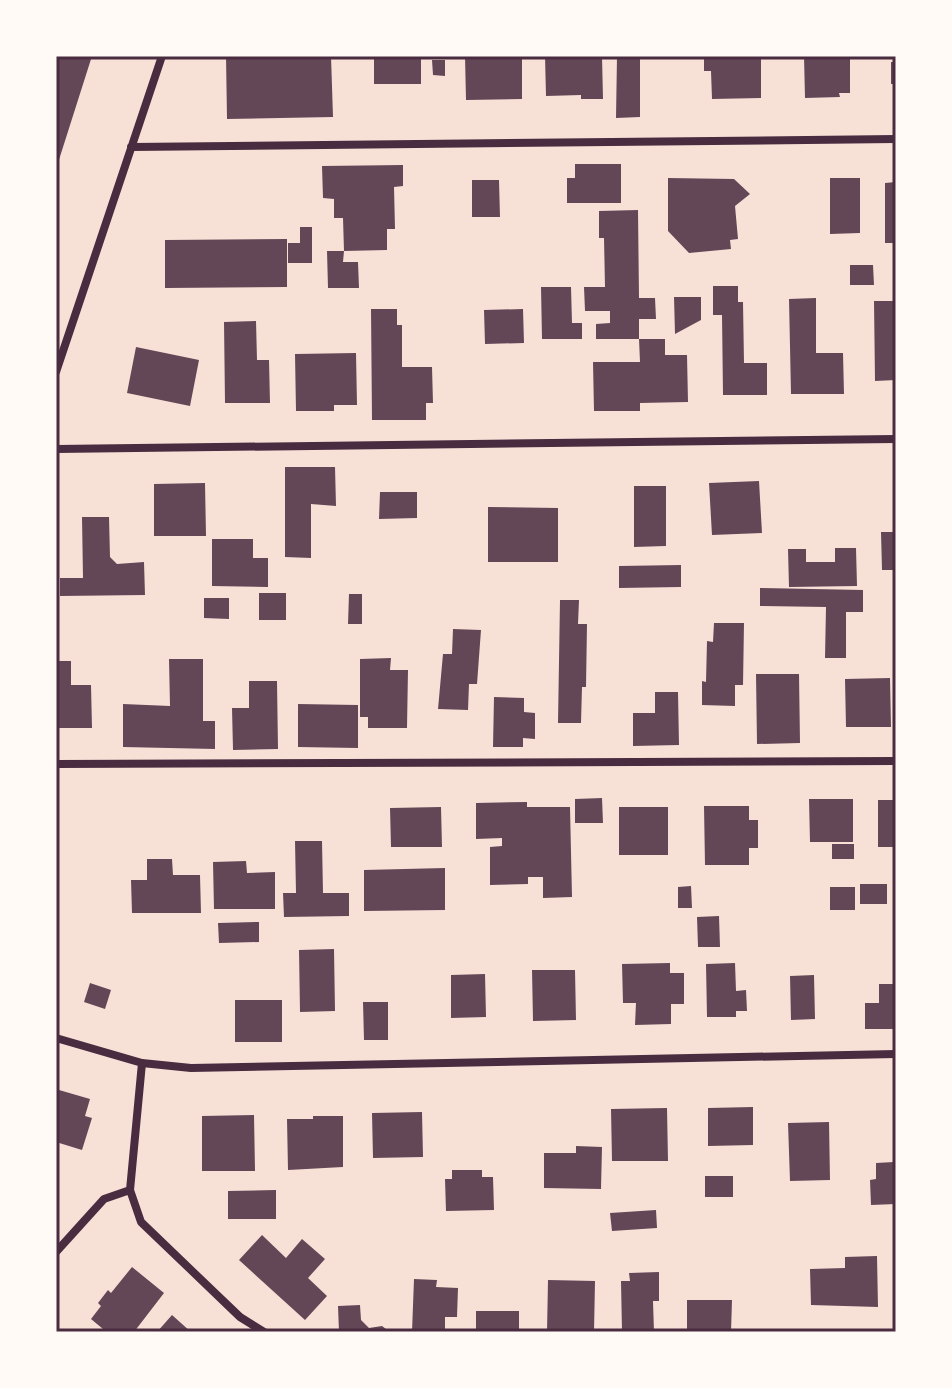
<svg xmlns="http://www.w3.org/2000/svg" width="952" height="1388" font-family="'Asap Condensed',sans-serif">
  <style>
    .building { fill: #644757 }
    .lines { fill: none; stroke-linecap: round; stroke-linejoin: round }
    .minor { stroke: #4a2c40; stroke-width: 8 }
    .neatline { fill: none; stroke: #4a2c40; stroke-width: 3 }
  </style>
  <rect width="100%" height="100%" fill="#f7e1d7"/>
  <path class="building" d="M56 56H92L57 166H56Z
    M226 56H331L333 117 227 119Z
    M392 56H421V84H374V59L392 58Z
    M465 56H522V99L466 100Z
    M545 56H602L603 99H581V95L546 96Z
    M617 56H640V117L616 118Z
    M704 56H761V98L712 99 711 71H704Z
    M804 56H850V93H839L840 97 805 98Z
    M432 60H445V76L433 75Z
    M891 62H896V84H891Z
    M575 164H621V203H567V178H575Z
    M403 165V186L394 187 395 229H387V250L344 251 343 262H358L359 288H328L327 251H344L343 218H334V199L323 198 322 166Z
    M668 178 734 179 750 194 735 206 738 239 730 240 731 249 689 253 668 231Z
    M830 178H860V233L830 234Z
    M472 180H499L500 217H472Z
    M896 182V243H885V183Z
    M638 210 639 298H655L656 319H639V339H596V324L610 323V311H585L584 287H605L604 238H599V211Z
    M300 227H312V263H288V243H300Z
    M287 239V287L165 288V240Z
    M850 265H873L874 285H850Z
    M713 286H738V302H743L744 363H767V395H723L722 315H713Z
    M541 287H571L572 323H582V339H542Z
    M674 297H701V320L675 334Z
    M816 298V353H843L844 394H791L789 299Z
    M874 301H896V380L875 381Z
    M371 309H397V325H402V367H432L433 403H426V420H372Z
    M523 309 524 343 485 344 484 310Z
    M256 321 257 360H269L270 403H225L224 322Z
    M639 339H665V355H687L688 402 640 403V411H594L593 362H640Z
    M136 347 199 360 190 406 127 393Z
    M356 353 357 405H334V411H296L295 354Z
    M285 467H335L336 506 311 504V558L285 557Z
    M759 481 762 533 712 535 709 483Z
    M205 483 206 536H154V484Z
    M634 486H666V546L634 547Z
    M380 492H417V518L379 519Z
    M488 507 558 508V562H488Z
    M82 517H109L110 557 117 564 144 562 145 595 60 596V578H83Z
    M881 532H896V570H882Z
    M212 539H253V558H268V587L212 586Z
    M835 548H856L857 586 789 587 788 549H806V562H835Z
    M681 565V587L619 588V566Z
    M760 588 863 590V612H846V658H825L826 607 760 606Z
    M259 593H286V620H259Z
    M349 594H362V624H348Z
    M204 598H229V619L204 618Z
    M560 600H579L578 624H587L586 687H582L581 723H558Z
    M714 623H744L743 685H735V706L702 705V681L706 682 707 641 713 642Z
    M453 629 481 630 477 684H469L468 710 438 709 443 654H452Z
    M391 658 390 670H408L407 728H368V717H360V659Z
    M169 659H203V721H215V749L123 747V704L170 706Z
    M56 661H71V685H91L92 728H56Z
    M756 674H799L800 743 757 744Z
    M890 678 891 727H846L845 679Z
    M249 681H277L278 749 233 750 232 708H249Z
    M655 692H678L679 745 633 746V713H655Z
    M494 697 524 698V712L535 713V739L523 738V747H493Z
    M298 704 358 705V748L298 747Z
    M602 798 603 823H575V799Z
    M809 799H853V842H810Z
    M878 800H896V847H878Z
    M527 802V807H570L572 897 543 898V877H528V884L490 885V847L502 846V838L476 839V803Z
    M704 806H749V820H758V848H749V865H705Z
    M441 807 442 847H391L390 808Z
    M619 807H668V855H619Z
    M295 841H322L323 893H349V916L284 917 283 893H296Z
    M832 844H854V859H832Z
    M147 859H172L173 875H200L201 913H132L131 880H147Z
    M246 861 247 873 275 872V909H214L213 862Z
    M445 868V910L364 911V870Z
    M860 884H887V904H860Z
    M691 886 692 908H678V887Z
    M830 887H855V910H830Z
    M719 916 720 947H698L697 917Z
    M259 922V942L219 943 218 923Z
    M334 949 335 1011 300 1012 299 950Z
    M670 963V973H684V1004H671V1024L635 1025 636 1003H623L622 964Z
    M735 963 736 991 746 990 747 1011H736V1017H707L706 964Z
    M532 970H575L576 1020 533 1021Z
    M485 974 486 1017 451 1018V975Z
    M814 975 815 1019 791 1020 790 976Z
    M90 983 111 990 105 1009 84 1002Z
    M879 984H896V1029H865V1003H879Z
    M235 1000H282V1042H235Z
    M363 1002H388V1040H364Z
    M59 1090 90 1099 85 1116 92 1118 82 1150 56 1142V1099Z
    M753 1107V1145L708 1146V1108Z
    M667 1108 668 1161H612L611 1109Z
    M422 1112 423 1157 373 1158 372 1113Z
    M254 1115 255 1171H202V1116Z
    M313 1116H343V1167L288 1170 287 1119H313Z
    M829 1122 830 1180 790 1181 788 1123Z
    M576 1146 602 1147 601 1189 544 1188V1153H576Z
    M894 1162 896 1204 871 1205 870 1180 876 1179V1163Z
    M452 1170H482V1177H493L494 1210 446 1211 445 1179H452Z
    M705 1176H733V1197H705Z
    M276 1190V1219H228V1191Z
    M656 1210 657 1228 612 1231 610 1213Z
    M262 1235 286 1258 302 1239 325 1259 308 1278 327 1296 305 1320 239 1260Z
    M877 1256 878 1307 811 1305 810 1269 845 1268V1257Z
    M132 1267 164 1293 134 1332H100L103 1329 91 1319 101 1306 98 1303 108 1290 111 1293Z
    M659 1272V1301H653L654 1332H622L621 1281H630L629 1273Z
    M414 1279 437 1280 436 1287 458 1288 457 1317H445V1332H412Z
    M548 1280 595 1281 594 1332H547Z
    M687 1300H732L731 1332H687Z
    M360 1305 361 1320 369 1328 382 1326 390 1332H339L338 1306Z
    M476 1311H519V1332H476Z
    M172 1315 191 1332H157Z"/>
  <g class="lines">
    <path class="minor" d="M131 147 896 139
      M56 372 162 56
      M56 449 896 439
      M56 764 896 761
      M56 1038 142 1063 191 1068 896 1054
      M130 1190 141 1222 240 1317 264 1332
      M56 1252 104 1199 130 1190 142 1063"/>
  </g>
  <rect width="952" height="1388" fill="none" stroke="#fffaf5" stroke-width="116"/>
  <rect x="58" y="58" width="836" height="1272" class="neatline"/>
</svg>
